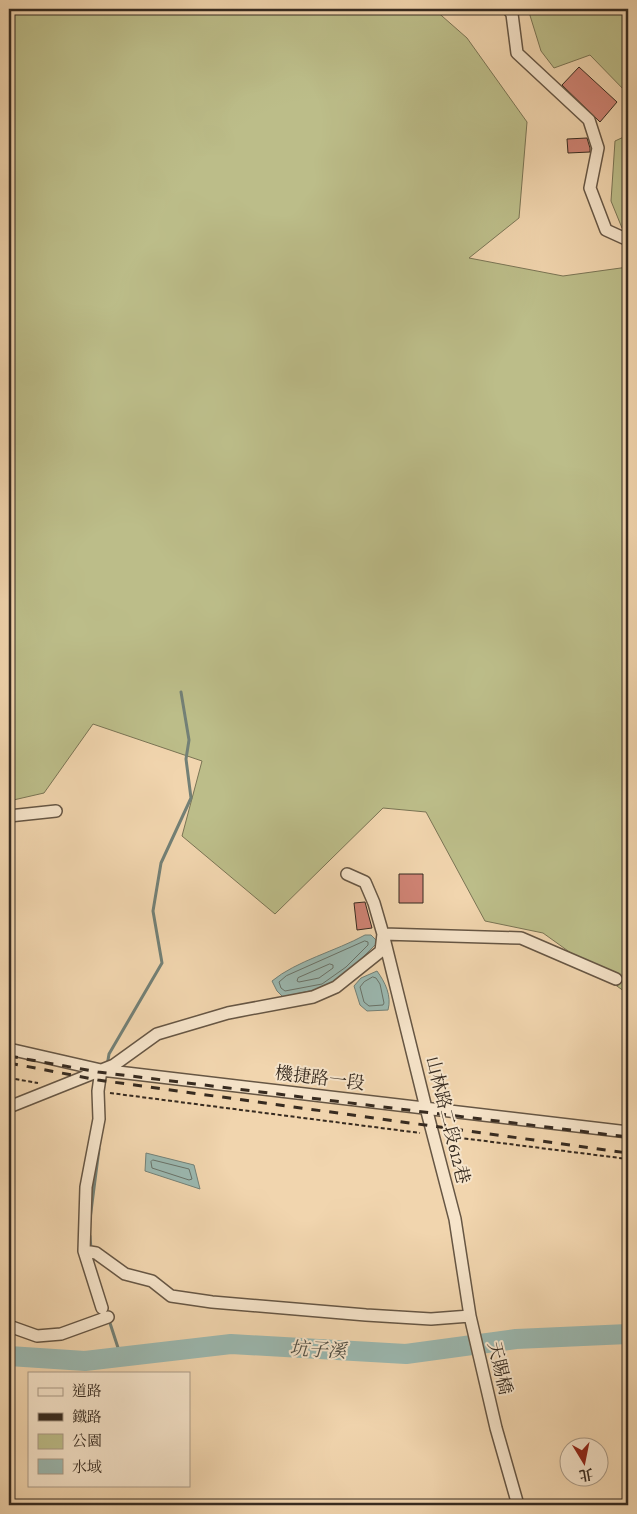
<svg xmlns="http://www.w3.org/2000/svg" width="637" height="1514" font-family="Alegreya,'Noto Serif TC',serif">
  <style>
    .green { fill: #bcbd89; stroke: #7a7454 }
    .water { fill: #9bb8b0; stroke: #738076 }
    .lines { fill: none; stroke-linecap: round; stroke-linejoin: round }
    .shore { stroke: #697268; stroke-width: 1 }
    .stream { stroke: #738076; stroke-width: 3 }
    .river { stroke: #9bb8b0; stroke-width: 20 }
    .building { fill: #cf8374; stroke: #372b20 }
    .minor-casing { stroke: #665644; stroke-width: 14 }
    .path { stroke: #372b20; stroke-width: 2; stroke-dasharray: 4 2.5; stroke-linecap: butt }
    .minor { stroke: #f6e4ca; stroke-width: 11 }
    .rail { stroke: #372b20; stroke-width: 3; stroke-dasharray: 9 9; stroke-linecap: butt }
    .labels { text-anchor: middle; stroke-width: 4; stroke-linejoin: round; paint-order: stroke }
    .street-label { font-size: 18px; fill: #372b20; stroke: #f6e4ca }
    .water-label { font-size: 19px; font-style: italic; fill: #504e44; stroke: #f6e4ca }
  </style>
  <rect width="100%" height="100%" fill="#f1d5ae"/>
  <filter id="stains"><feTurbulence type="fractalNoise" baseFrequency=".004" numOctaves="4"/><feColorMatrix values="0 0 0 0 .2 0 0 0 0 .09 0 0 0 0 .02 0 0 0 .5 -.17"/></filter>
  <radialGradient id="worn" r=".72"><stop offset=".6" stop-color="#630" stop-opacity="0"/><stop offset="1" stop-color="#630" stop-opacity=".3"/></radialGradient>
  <path class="green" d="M9 9H160L183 14 189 9H434L467 38 527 122 519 218 469 258 563 276 628 267V994L543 933 485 921 426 812 383 808 275 914 182 836 202 761 93 724 44 793 9 801Z
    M528 9H628V94L590 55 554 68 541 51Z
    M628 135V229L622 228 611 201 615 141Z"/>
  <path class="water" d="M365 935H371L378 942 349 971 323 988 283 997 277 991 272 981C296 961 336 951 365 935Z
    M377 971C385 982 392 996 388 1010L367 1011 360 1005 354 986 361 978Z
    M146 1153 194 1165 200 1189 145 1171Z"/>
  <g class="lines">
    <path class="shore" d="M365 941 368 942V945L346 967 322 984 285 991 281 988 279 982 286 976Z
      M330 964 333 965V968L319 978 299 982 297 981 298 978Z
      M373 977 376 978 380 984 384 1003 383 1005 369 1006 364 1002 360 987 364 982Z
      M153 1160 189 1169 192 1179 189 1180 152 1168 151 1162Z"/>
    <path class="stream" d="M107 1066 109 1054 162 963 153 911 161 863 191 798 186 759 189 740 181 692
      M90 1219 99 1149
      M90 1236 91 1249
      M109 1320 121 1357"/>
    <path class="river" d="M9 1356 85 1361 231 1344 406 1354 516 1339 628 1334"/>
  </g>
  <path class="building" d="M579 67 617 102 600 122 562 85Z
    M587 138 590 148V152L568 153 567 139Z
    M399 874H423V903H399Z
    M365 902 372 928 357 930 354 903Z"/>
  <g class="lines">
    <g class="minor-casing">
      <path id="minor" d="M508 9 512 14 517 53 589 120 598 148 590 188 606 230 628 240
        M9 816 56 811
        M347 874 365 882 374 903 383 934 425 1104 455 1219 470 1316 496 1428 518 1505
        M9 1049 101 1070 628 1132
        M101 1070 98 1091 99 1119 86 1187 84 1251 102 1308
        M9 1107 114 1065 157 1034 228 1013 313 997 336 987 381 951 383 934 521 938 616 979
        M84 1251 96 1253 125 1274 152 1281 171 1296 212 1302 366 1315 431 1319 470 1316
        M9 1326 37 1336 61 1334 108 1317"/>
    </g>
    <path class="path" d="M9 1078 38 1083
      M110 1093 420 1133
      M445 1136 628 1159"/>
    <use href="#minor" class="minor"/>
    <path class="rail" d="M9 1056 98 1072 628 1137
      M9 1063 98 1080 628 1153"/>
  </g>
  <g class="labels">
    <g class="street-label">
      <text transform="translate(320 1078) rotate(7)" y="6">機捷路一段</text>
      <text transform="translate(448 1120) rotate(76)" y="6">山林路二段612巷</text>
      <text transform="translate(500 1368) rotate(77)" y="6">天賜橋</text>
    </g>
    <g class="water-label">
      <text transform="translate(318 1349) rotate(3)" y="7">坑子溪</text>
    </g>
  </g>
  <rect width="637" height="1514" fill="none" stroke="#f1d5ae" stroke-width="30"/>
  <rect x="10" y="10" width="617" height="1494" fill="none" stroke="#372b20" stroke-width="2.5"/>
  <rect x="15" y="15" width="607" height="1484" fill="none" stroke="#372b20"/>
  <rect x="28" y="1372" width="162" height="115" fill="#f6e4ca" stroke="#aa9a86"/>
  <rect x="38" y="1388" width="25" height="8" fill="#f6e4ca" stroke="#aa9a86"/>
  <text x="72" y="1396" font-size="15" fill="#372b20">道路</text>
  <rect x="38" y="1413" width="25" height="8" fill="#372b20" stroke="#aa9a86"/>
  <text x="72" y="1422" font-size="15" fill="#372b20">鐵路</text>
  <rect x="38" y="1434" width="25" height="15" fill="#bcbd89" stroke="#aa9a86"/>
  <text x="72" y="1446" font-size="15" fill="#372b20">公園</text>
  <rect x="38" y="1459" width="25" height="15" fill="#9bb8b0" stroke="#aa9a86"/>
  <text x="72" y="1472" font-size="15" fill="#372b20">水域</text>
  <g transform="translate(584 1462) rotate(170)"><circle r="24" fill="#f6e4ca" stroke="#aa9a86"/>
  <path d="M0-4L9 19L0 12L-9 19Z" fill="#8f2418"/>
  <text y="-8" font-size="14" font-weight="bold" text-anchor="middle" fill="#372b20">北</text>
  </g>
  <rect width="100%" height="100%" filter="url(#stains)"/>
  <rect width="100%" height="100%" fill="url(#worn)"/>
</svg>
